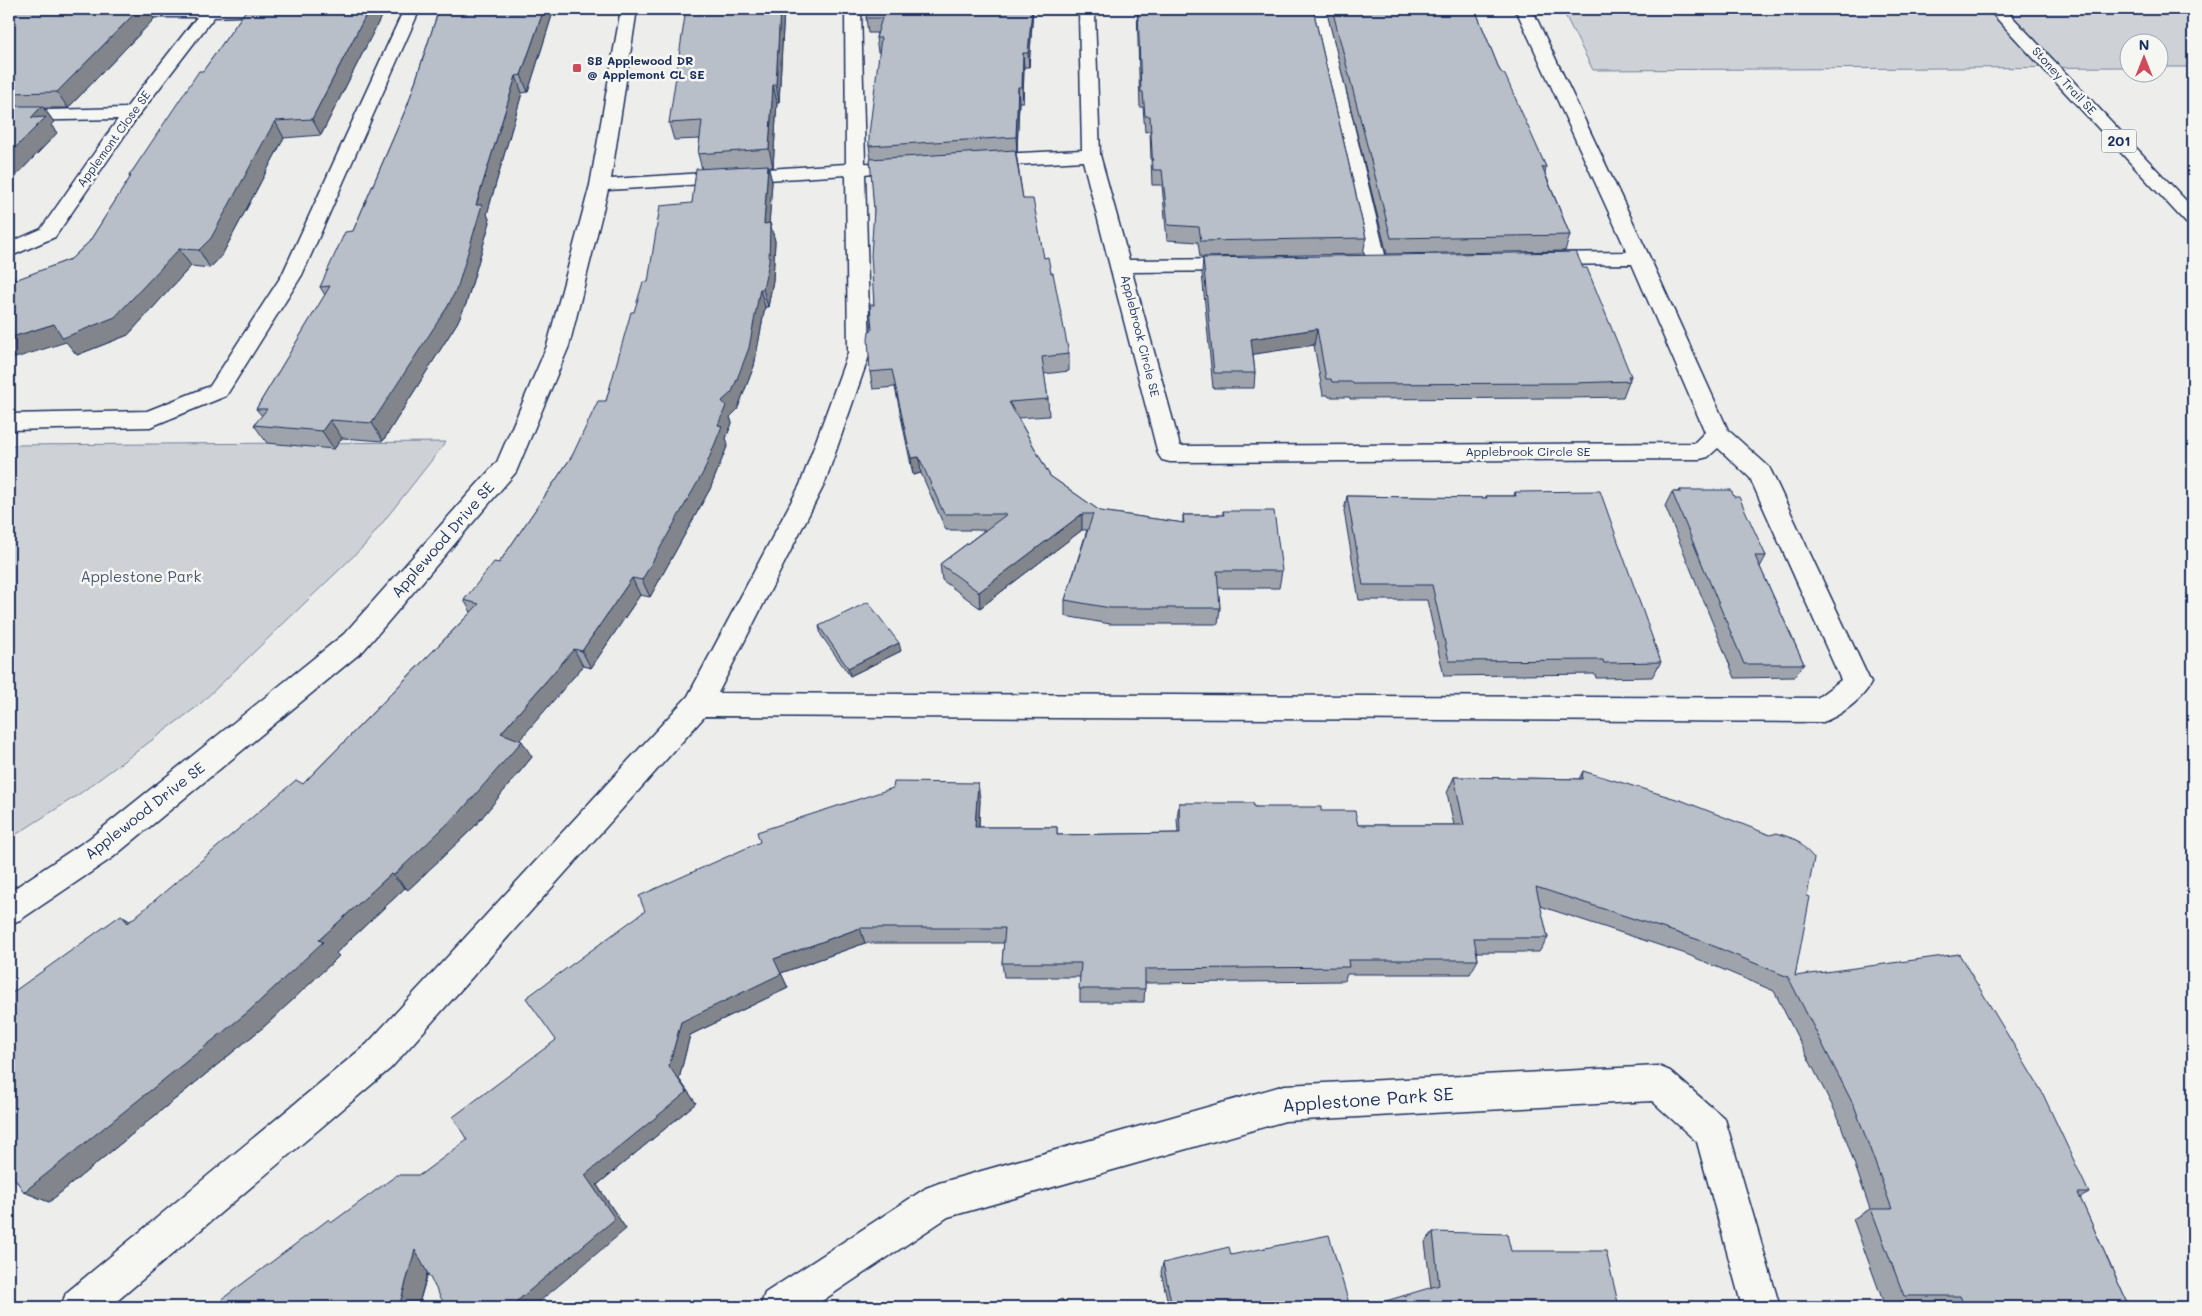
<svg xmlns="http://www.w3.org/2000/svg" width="2202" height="1316" font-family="Mali,sans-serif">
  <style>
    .green { fill: #ced2d7; stroke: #74809a }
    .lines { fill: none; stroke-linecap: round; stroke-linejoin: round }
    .minor-casing { stroke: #1b2f5e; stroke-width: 3 }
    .highway-casing { stroke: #1b2f5e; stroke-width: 3 }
    .minor { fill: #f6f6f2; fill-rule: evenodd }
    .highway { fill: #f6f6f2; fill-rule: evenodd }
    .wall { fill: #9fa4ac; stroke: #1b2f5e }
    .shaded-wall { fill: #82868c; stroke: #1b2f5e }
    .building { fill: #b9bfc8; stroke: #1b2f5e }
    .poi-dot { fill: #d1495b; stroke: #f6f6f2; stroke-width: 2 }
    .labels { text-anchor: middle; stroke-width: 5; stroke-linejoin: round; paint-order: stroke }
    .far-poi-label { font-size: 12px; font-weight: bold; fill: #1b2f5e; stroke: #f6f6f2; text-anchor: start }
    .far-street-label { font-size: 12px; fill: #1b2f5e; stroke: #f6f6f2 }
    .shield { fill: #f6f6f2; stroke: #5d6b8a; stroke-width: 1 }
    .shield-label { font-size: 14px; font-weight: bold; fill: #1b2f5e }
    .street-label { font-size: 15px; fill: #1b2f5e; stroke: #f6f6f2 }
    .park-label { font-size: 15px; fill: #48587c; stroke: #f6f6f2 }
    .near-street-label { font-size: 18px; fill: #1b2f5e; stroke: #f6f6f2 }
  </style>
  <rect width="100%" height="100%" fill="#edeeec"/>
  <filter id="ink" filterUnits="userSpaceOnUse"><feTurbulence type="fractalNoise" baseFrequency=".02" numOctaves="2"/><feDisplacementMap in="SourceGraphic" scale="10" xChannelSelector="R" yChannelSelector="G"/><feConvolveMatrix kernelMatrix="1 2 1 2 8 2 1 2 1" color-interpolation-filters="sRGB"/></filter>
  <g filter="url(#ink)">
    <path class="green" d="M1562 9H2193V67H2160V42H2130L2129 67 1593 70Z
      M446 442 365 545 198 706 78 795 9 839V445Z"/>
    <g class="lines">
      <g class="minor-casing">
        <path id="minor" d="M107 9H293L291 12 285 14 214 17 138 116 55 237 9 257V243L41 229 118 119 9 121V111L126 108 197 17H113L107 15 105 12Z
          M404 9H420L302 275 226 396 150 427 9 430V414L147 411 210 386 282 275Z
          M621 9H637L611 179 846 164 845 9H861L865 163 880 164 882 168 880 172 865 174 870 353 824 485 718 693 1817 698 1841 680 1750 478 1718 448 1708 457 1700 459 1170 462 1162 460 1158 454 1083 161 979 167 972 165 970 161 972 157 979 155 1082 150 1079 13 1083 9H1103L1095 15 1100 155 1129 260 1240 259 1247 261 1250 265 1247 269 1240 271 1132 272 1180 446 1694 443 1705 432 1632 264 1541 265 1534 263 1531 259 1534 255 1541 253 1627 252 1518 14 1511 9H1532L1650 258 1728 430 1769 467 1772 473 1871 683C1863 699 1840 716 1823 722L705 716 391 1068 110 1307H61L66 1293 367 1044 688 696 800 485 848 353 846 175 608 190 569 346 516 472 364 650 112 858 20 920 9 924V892L90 838 344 634 497 462 547 346 590 185Z
          M1310 9H1326L1387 263 1384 267 1377 269 1370 267 1367 263Z
          M1658 1066 1670 1071 1725 1119 1780 1307H1742L1697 1142 1652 1101 1285 1121 948 1217 813 1307H760L765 1293 926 1188 939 1183 1285 1085Z"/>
      </g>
      <g class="highway-casing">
        <path id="highway" d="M1988 9H2005L2193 208V225L2186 223Z"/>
      </g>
      <use href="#minor" class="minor"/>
      <use href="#highway" class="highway"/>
    </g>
    <path class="wall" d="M9 9H147L154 19 68 108H44L54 122 51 125 57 133 9 183Z
      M247 9H385L321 135 284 138 222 255 210 268 191 266 128 335 77 355 17 280 71 259 89 242 130 178 129 176Z
      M439 9H554L528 92 522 93 487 214 490 222 466 304 457 323 383 441 342 438 334 449 267 443 254 425 262 416 256 409 325 295 320 287 353 231 408 104Z
      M784 9 779 102H777L773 167H768L772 182 769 223H770L775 241 773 280 768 307H765L754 366 737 410 730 417 732 423 726 438 728 444 710 489 650 597 640 595 591 668 583 666 519 740 532 757 474 827 408 890 405 888 336 953 339 956 266 1025 49 1202 24 1192 130 921 303 784 471 612 464 600 499 563 572 456 606 401 634 312 648 282 692 203 702 169 698 154 700 139 674 140 669 123Z
      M867 9H1033L1029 67H1024L1023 102H1019L1017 152H1016L1023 199 1044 258 1069 354V371L1044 374 1048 399 1049 416 1018 418 1050 476 1100 511 1183 523V515H1223V511L1282 571 1279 588H1218L1220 608 1218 624H1110L1065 616V600L1087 530H1082L980 608 942 580 940 564 985 530H946L921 473 913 475 895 387 873 389 870 372 874 305V210L871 159 869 146 880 52H878L876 38 877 33H868L866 18 868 12Z
      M1137 9H1313L1366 238 1363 254 1200 257 1198 242 1167 240 1162 185H1152L1150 131 1145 132 1143 107H1140Z
      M1326 9H1475L1500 71 1546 167 1545 173 1570 235 1565 251 1387 254Z
      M1203 258 1631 376 1623 397 1570 398 1350 399V397H1329L1328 395H1323L1314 345 1253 354 1255 373 1254 388H1213L1202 273Z
      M1680 490 1734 497 1766 556 1760 567 1804 664 1794 677 1735 678 1665 506 1672 492H1679Z
      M1515 492 1661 662 1652 677 1596 678 1595 674 1444 676 1427 600H1359L1344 511 1347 496 1486 498V496H1514Z
      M819 626 901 651 850 676 821 635Z
      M1583 771 1807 896 1795 976 2089 1193 2080 1198 2129 1307H1941L1940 1304H1884L1853 1219 1870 1209 1839 1119 1774 991 1686 954 1540 906 1548 938 1539 952H1477L1478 960 1470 974H1347L1344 981 1145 983 1144 1002H1080V977H1004L1002 963 1004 943H865L781 973 788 988 690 1035 679 1079 696 1103 597 1185 626 1229 428 1273 418 1307H226L334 1222 420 1175 980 799 979 827H1057V835L1178 833 1177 819 1179 803 1254 807 1321 811 1358 825H1454L1447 793 1454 777 1579 779Z
      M1433 1232 1511 1251 1619 1307 1431 1288 1425 1242Z
      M1231 1255 1350 1307H1169L1161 1272 1163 1263Z"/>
    <path class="shaded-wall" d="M139 9H147L154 19 68 108 57 92Z
      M369 9H385L321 135 312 119Z
      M544 9H554L528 92 521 75Z
      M780 9H784L779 102 776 85Z
      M1032 9H1033L1029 67 1028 53Z
      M1023 53 1024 67 1023 102 1022 87Z
      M516 76 522 93 487 214 490 222 466 304 457 323 383 441 372 423 476 205Z
      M773 85 777 102 773 167 769 149Z
      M1018 87 1019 102 1017 152 1016 137Z
      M42 106 54 122 51 125 57 133 9 183V154L31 118Z
      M275 121 284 138 222 255 210 268 199 250Z
      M768 165 772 182 768 241 764 224Z
      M770 223 775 241 773 280 768 307 763 289Z
      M179 249 191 266 128 335 77 355 66 342 9 360V338L54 324Z
      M760 289 765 307 754 366 737 410 730 417 732 423 726 438 728 444 710 489 650 597 642 580 718 425 722 401Z
      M1317 329 1314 345 1249 355 1251 339Z
      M330 420 342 438 334 449 322 431Z
      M919 457 921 473 913 475 911 458Z
      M1082 514V530L980 608 979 592Z
      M632 578 640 595 591 668 582 651Z
      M899 643 901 651 850 676 848 668Z
      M574 649 583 666 512 749 501 733Z
      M522 741 532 757 474 827 408 890 394 875Z
      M978 783 980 799 978 842 975 827Z
      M391 874 405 888 336 953 339 956 266 1025 49 1202 24 1192 319 940Z
      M121 915 141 929 128 923Z
      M860 928 865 943 781 973 788 988 690 1035 679 1079 696 1103 597 1185 626 1229 533 1307H510L585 1175 669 1066 681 1022 774 959Z
      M415 1250 431 1259 418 1307H399Z"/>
    <path class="building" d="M9 9H139L57 92 9 93Z
      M247 9H369L312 119 275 121 211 238 199 250 179 249 115 317 63 338 54 324 9 338V278L14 276 15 280 71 259 89 242 131 176H129L199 71H203Z
      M439 9H544L521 75 516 76 476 205H482L458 286 448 306 372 423 330 420 322 431 254 425 267 409H256L330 286 320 287 345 232 353 231 408 104Z
      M686 9H780L776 85H773L769 149 698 154 702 121 669 123Z
      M869 9H1032L1028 53H1023L1022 87H1018L1016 137 869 146V134L881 38H876L882 18H866Z
      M1138 9H1313L1366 238 1201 241 1199 227 1168 225 1162 170H1153L1150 116H1145L1143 92H1141Z
      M1332 9H1475L1500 71 1505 75 1546 167H1542L1570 235 1391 238Z
      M9 106H42L31 118 46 117 9 154Z
      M1015 150 1023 199H1033L1044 258 1048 257 1051 273H1053L1069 354 1042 357 1048 399 1009 402 1050 476 1100 511 1184 523 1183 515H1224L1223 511H1274L1282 571H1217L1220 608H1110L1065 600 1093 514H1082L979 592 940 564 1007 514H944L919 457 911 458 892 370 870 372 868 339 869 331 872 330 870 305H874L871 255 874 210 870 159Z
      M768 165 764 224 770 223 769 262 763 289H760L749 348 732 392 722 401 726 406 718 425 722 426 704 471 642 580 632 578 582 651 574 649 501 733 522 741 461 811 394 875 391 874 319 940 323 942 248 1012 24 1192 9 1170V995L121 915 128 923 296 780 303 784 479 604 464 600 494 562 499 563 572 456 598 401H606L631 312H634L643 282H648L660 206 692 203 696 169Z
      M1576 252 1583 268H1587L1631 376H1628L1630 381 1576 383 1353 384V382H1332L1331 379H1326L1317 329 1251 339 1255 373H1214L1203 258Z
      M1680 490H1731L1734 497H1739L1766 556H1755L1804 664H1744L1672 492H1681Z
      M1600 491 1661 662 1604 663 1603 660 1449 661 1432 585H1363L1347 496 1487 498 1486 496H1516L1515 492Z
      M868 602 899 643 848 668 819 626Z
      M1583 771 1683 801 1770 835 1777 833 1797 840 1814 858 1807 896 1810 897 1795 976 1959 954 2042 1092 2089 1193H2078L2129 1307H1965L1960 1296H1904L1871 1209H1892L1855 1108 1788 977 1699 940 1536 887 1548 938H1474L1478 960H1348L1349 967 1145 969V989H1079L1081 963H1002L1005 928H860L774 959 781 974 681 1022 669 1066 687 1092 585 1175 615 1219 510 1307H446L415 1250 399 1307H226L222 1299 329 1219 331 1223 397 1175H420L467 1140 453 1117 556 1040 526 998 645 911 639 896 760 842 757 832 893 788 894 782 978 783 975 827H1057V835L1180 833 1179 803H1253L1254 807H1321V811H1355L1358 825H1464L1454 777 1582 779Z
      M1433 1232 1507 1234 1511 1251H1606L1619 1307H1366L1439 1285Z
      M1329 1235 1350 1307H1172L1163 1263 1229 1247 1231 1255Z
      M1062 1299 1065 1307H1044Z"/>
  </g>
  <rect class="poi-dot" x="572" y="63" width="10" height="10" rx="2.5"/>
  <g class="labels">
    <g class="far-poi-label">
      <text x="587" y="65">SB Applewood DR<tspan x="587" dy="14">@ Applemont CL SE</tspan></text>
    </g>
    <g class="far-street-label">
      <text transform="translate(2064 81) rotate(47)" y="4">Stoney Trail SE</text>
      <text transform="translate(114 139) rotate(-54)" y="4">Applemont Close SE</text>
      <text transform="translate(1140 336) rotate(76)" y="4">Applebrook Circle SE</text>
      <text x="1528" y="456">Applebrook Circle SE</text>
    </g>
    <rect class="shield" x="2101.5" y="129.5" width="35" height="23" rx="4"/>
    <g class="shield-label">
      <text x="2119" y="146">201</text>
    </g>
    <g class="street-label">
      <text transform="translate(443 540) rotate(-49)" y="5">Applewood Drive SE</text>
      <text transform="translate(145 811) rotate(-38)" y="5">Applewood Drive SE</text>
    </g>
    <g class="park-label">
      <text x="141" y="582">Applestone Park</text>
    </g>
    <g class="near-street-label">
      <text transform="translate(1368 1100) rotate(-4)" y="6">Applestone Park SE</text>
    </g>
  </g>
  <rect width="2202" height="1316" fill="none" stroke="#f6f6f2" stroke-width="30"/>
  <rect x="15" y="15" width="2172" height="1286" fill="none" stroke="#1b2f5e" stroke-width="2" filter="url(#ink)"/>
  <g transform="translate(2144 58)"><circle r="24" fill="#f6f6f2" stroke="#9ea6b7"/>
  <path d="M0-4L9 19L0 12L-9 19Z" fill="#d1495b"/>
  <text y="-8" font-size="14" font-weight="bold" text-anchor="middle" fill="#1b2f5e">N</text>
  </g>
</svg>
